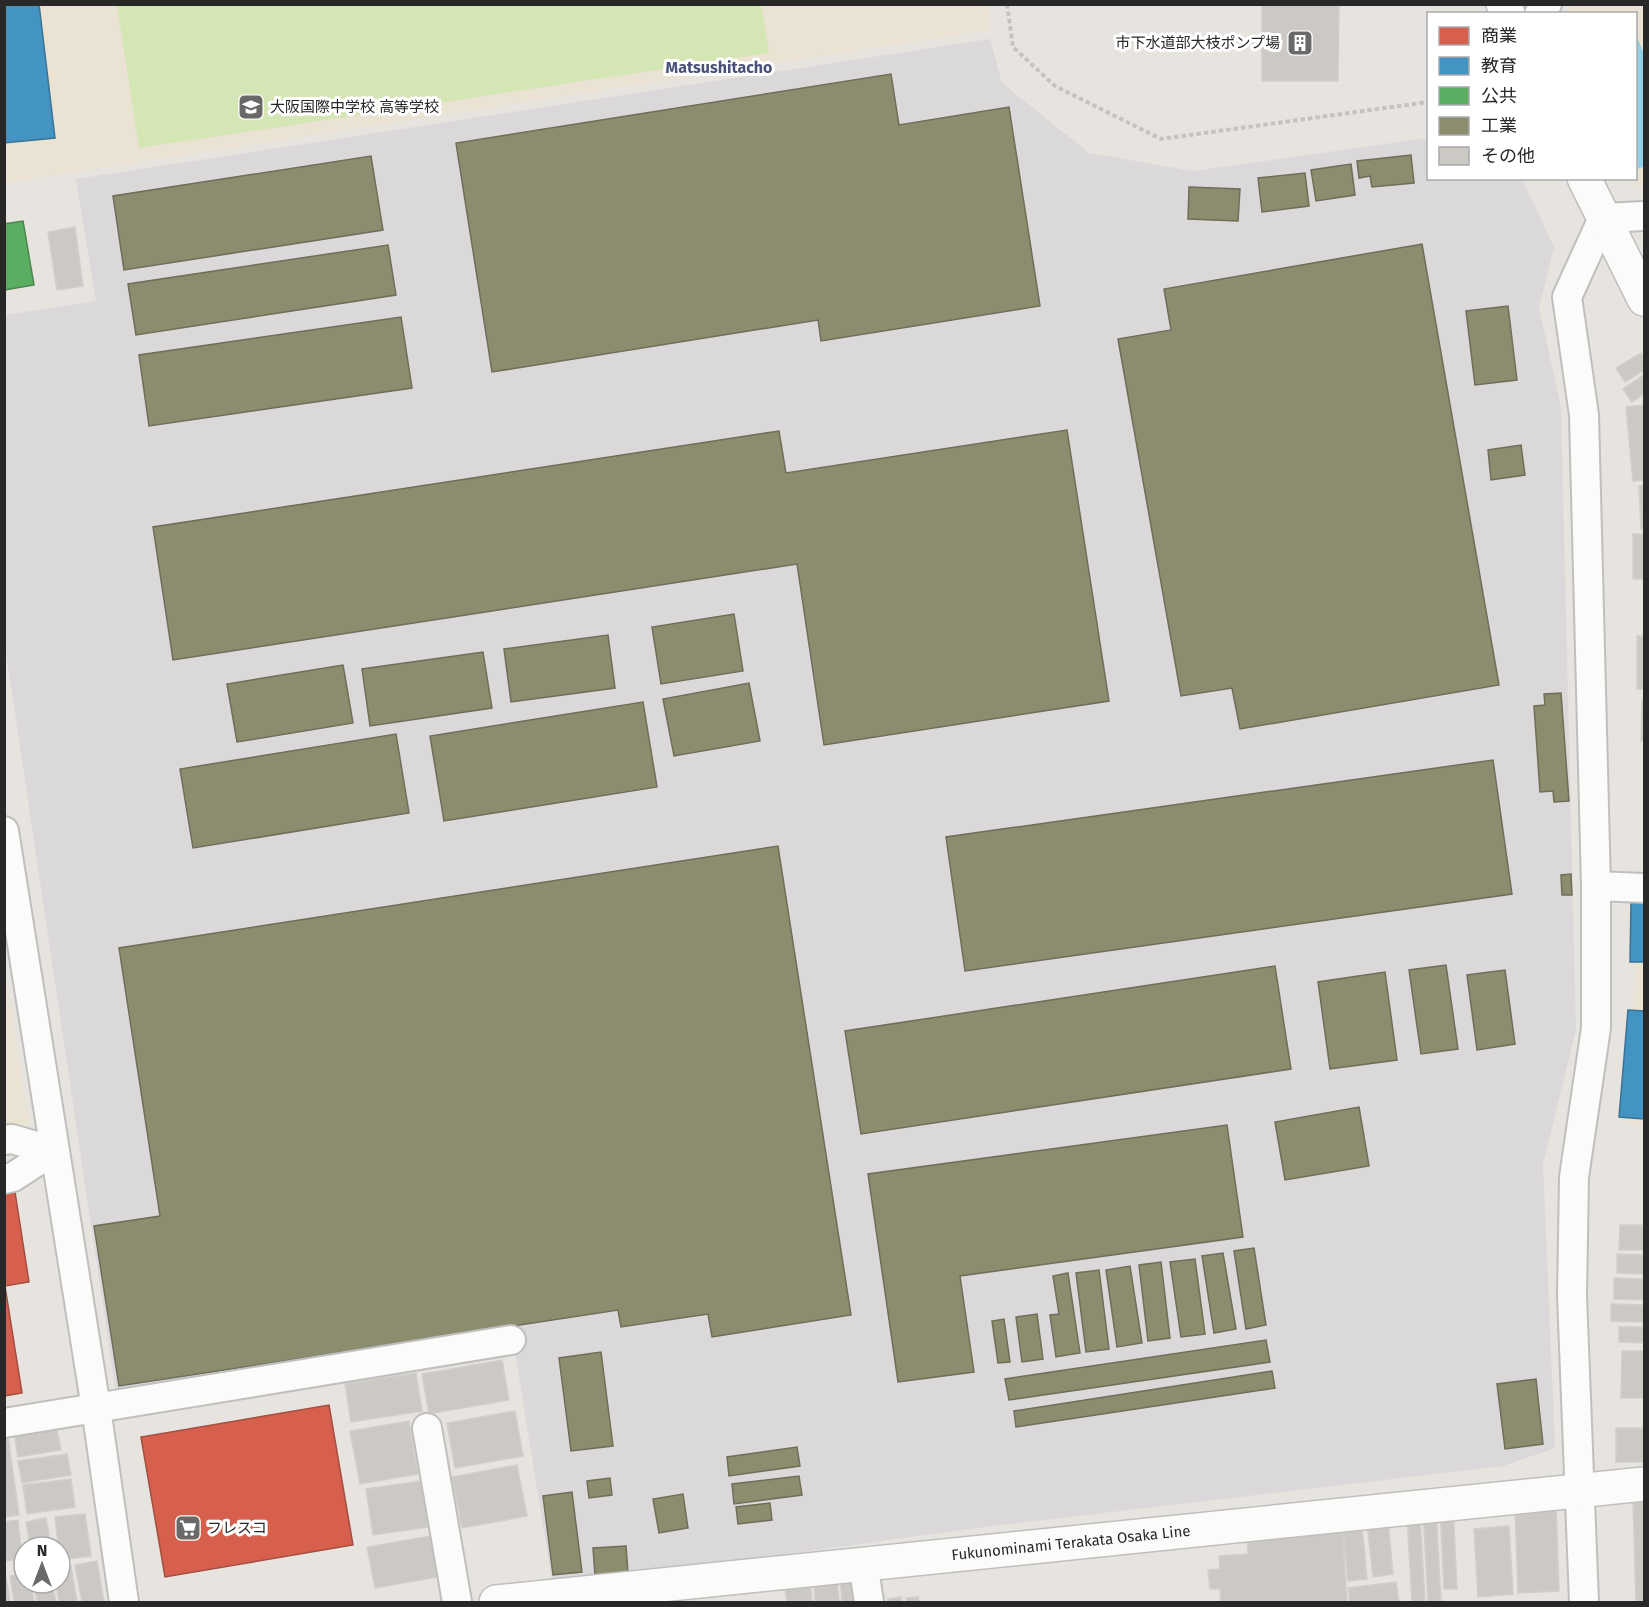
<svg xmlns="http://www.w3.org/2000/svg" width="1649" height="1607" font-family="'Fira Sans','Noto Sans JP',sans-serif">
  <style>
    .industrial { fill: #dbd8da }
    .education { fill: #eae2d2 }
    .pitch { fill: #d3e6b4 }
    .water { fill: #91d1e8 }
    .shops { fill: #d6604d; stroke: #a24f42; stroke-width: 1.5 }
    .schools { fill: #4393c3; stroke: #3b7394; stroke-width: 1.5 }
    .public { fill: #5aae61; stroke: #4b8650; stroke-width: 1.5 }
    .industry { fill: #8c8c6e; stroke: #6e6e59; stroke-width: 1.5 }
    .building { fill: #ccc9c5; stroke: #d2cfca; stroke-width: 1.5 }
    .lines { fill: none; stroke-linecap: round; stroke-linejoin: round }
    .minor-casing { stroke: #c0bfbf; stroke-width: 32 }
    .tertiary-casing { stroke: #c0bfbf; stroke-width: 36 }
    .secondary-casing { stroke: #c0bfbf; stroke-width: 36 }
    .path { stroke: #c4c3c2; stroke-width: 4; stroke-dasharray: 4.5 3; stroke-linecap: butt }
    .minor { stroke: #fbfbfa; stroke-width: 28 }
    .tertiary { stroke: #fbfbfa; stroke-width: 33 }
    .secondary { stroke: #fbfbfa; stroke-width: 33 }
    .labels { text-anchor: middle; stroke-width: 6; stroke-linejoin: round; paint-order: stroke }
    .poi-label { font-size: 15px; fill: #282828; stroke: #fff; text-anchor: start }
    .street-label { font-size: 15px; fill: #282828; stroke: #fff }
    .neighbourhood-label { font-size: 16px; font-weight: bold; fill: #495178; stroke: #fff }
  </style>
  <rect width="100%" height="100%" fill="#e7e3de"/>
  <path class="industrial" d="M990 39 1002 83 1089 153 1193 171 1428 138V178L1522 179 1554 247 1539 308 1561 407 1576 1030 1543 1164 1555 1448 1503 1466 985 1527 638 1574 552 1581 512 1334 117 1400 5 646 4 315 96 301 76 179Z"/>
  <path class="education" d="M5 5H987L991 30 5 183Z
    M1572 5H1644V187H1637L1632 179 1636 178V14H1566Z
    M1640 905 1644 906V1124L1625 1123Z
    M4 966 29 1126 5 1129H4Z"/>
  <path class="pitch" d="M117 5H761L769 53 139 148Z"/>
  <path class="water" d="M1636 34 1644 54V166L1639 169 1636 162Z"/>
  <path class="shops" d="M15 1192 29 1282 5 1286 22 1393 4 1396V1194Z
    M329 1405 353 1545 165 1577 141 1437Z"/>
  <path class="schools" d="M4 4H39L55 138 4 143Z
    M1631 903H1644V962H1630Z
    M1628 1010 1644 1011V1119L1619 1117Z"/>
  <path class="public" d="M23 221 34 285 4 290V224Z"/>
  <path class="industry" d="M891 74 899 125 1009 107 1040 306 821 341 818 320 492 372 456 143Z
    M1411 155 1414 183 1372 187 1370 176 1359 178 1357 161Z
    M371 156 383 230 124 270 113 196Z
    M1351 164 1355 195 1316 201 1311 170Z
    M1305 173 1309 206 1262 212 1258 178Z
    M1189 187 1240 189 1238 221 1188 219Z
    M1422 244 1499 685 1240 729 1232 688 1181 696 1118 339 1171 330 1164 289Z
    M388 245 396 295 136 335 128 284Z
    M1508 306 1517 380 1475 385 1466 311Z
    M401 317 412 388 149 426 139 355Z
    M1067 430 1109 701 824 745 797 564 173 660 153 527 779 431 786 473Z
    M1521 445 1525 475 1491 480 1488 450Z
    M734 614 743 671 661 684 652 627Z
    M608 635 615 688 511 702 504 649Z
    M483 652 492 708 370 726 362 669Z
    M343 665 353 723 237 742 227 684Z
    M749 683 760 741 674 756 663 699Z
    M1561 693 1569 801 1554 802 1553 791 1540 792 1534 706 1545 705 1544 694Z
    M643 702 657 787 444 821 430 736Z
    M396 734 409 813 193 848 180 769Z
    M1493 760 1512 894 965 971 946 837Z
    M778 846 851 1315 712 1337 708 1314 621 1327 618 1310 119 1386 94 1226 160 1216 119 948Z
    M1571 874 1572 895H1562L1561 875Z
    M1446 965 1458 1049 1421 1054 1409 970Z
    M1275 966 1291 1069 861 1134 845 1031Z
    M1505 970 1515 1044 1477 1050 1467 975Z
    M1385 972 1397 1060 1330 1069 1318 982Z
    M1359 1107 1369 1166 1285 1180 1275 1122Z
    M1227 1125 1243 1237 960 1276 974 1372 898 1382 868 1174Z
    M1254 1248 1266 1325 1246 1329 1234 1251Z
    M1223 1253 1236 1329 1214 1333 1202 1256Z
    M1195 1259 1205 1334 1181 1337 1170 1262Z
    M1161 1262 1170 1338 1148 1341 1139 1265Z
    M1130 1266 1142 1343 1117 1347 1106 1270Z
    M1099 1270 1109 1349 1086 1352 1076 1273Z
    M1068 1273 1080 1353 1056 1357 1050 1315 1059 1314 1053 1276Z
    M1037 1314 1043 1359 1022 1362 1016 1317Z
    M1004 1319 1010 1362 998 1363 992 1321Z
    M1266 1340 1270 1362 1009 1400 1005 1379Z
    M601 1352 613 1446 571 1451 559 1358Z
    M1272 1371 1275 1388 1016 1427 1014 1411Z
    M1536 1379 1543 1444 1505 1449 1497 1384Z
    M797 1447 800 1466 729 1476 727 1457Z
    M799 1476 802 1495 734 1504 732 1484Z
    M610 1478 612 1495 589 1498 587 1481Z
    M572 1492 582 1572 553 1575 543 1496Z
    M683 1494 688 1528 659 1533 653 1499Z
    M770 1503 772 1520 738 1524 736 1507Z
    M626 1546 628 1573 595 1575 593 1548Z"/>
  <path class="building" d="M1262 4H1339L1338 81H1262Z
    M75 227 83 286 57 290 48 232Z
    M1641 353 1644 359V370L1625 382 1616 368Z
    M1644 375V394L1632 402 1623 389Z
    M1644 405V480L1633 481 1626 407Z
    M1644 485V528L1641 529 1639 486Z
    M1633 534H1644V579H1633Z
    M1637 636H1644V689H1637Z
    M1642 700H1644V741H1641Z
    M1620 1225H1644V1250H1619Z
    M1617 1254 1644 1255V1274L1617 1273Z
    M1614 1278 1644 1279V1300L1614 1299Z
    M1611 1304 1644 1305V1322L1611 1321Z
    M1619 1327H1644V1343L1619 1342Z
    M1622 1351H1644V1398H1621Z
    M502 1360 509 1400 429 1414 422 1374Z
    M416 1373 422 1411 351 1422 345 1384Z
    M515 1411 523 1456 455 1468 447 1423Z
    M409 1421 418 1474 360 1484 350 1431Z
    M56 1425 61 1450 18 1457 14 1432Z
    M1616 1428H1644V1462H1616Z
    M8 1436 19 1515 4 1517V1437Z
    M67 1454 71 1475 22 1483 18 1461Z
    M517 1465 527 1516 462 1528 452 1477Z
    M71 1479 75 1507 27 1514 23 1485Z
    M421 1481 428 1527 373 1535 366 1489Z
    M1633 1499H1644V1602H1636Z
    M1556 1505 1559 1591 1518 1593 1515 1506Z
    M1453 1506 1457 1589H1444L1440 1507Z
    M1423 1509H1436L1441 1602H1428Z
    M85 1514 91 1556 60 1560 55 1517Z
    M1420 1515 1425 1602H1412L1407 1516Z
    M46 1518 51 1547H30L26 1522Z
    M18 1520 22 1559 4 1561V1522Z
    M1388 1521 1393 1574 1373 1577 1367 1523Z
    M1342 1525 1347 1602H1221L1220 1589H1210L1208 1570 1220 1569 1219 1556 1248 1554 1247 1533Z
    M1362 1525 1367 1579 1348 1581 1343 1526Z
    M1509 1526 1513 1594 1478 1597 1474 1529Z
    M430 1536 438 1577 375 1588 367 1547Z
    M97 1561 104 1602H82L75 1565Z
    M71 1566 77 1602H59L56 1583H60V1568Z
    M24 1574V1583H31L34 1602H14L10 1576Z
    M857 1574 859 1602H842L840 1575Z
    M6 1576 10 1602H4Z
    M837 1577 839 1602H815L814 1578Z
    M810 1578 812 1602H787L784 1581Z
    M1396 1582 1399 1602H1350L1348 1588Z
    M34 1583H52L56 1602H37Z
    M901 1597 902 1602H888V1599Z
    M918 1597 919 1602H907L906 1598Z"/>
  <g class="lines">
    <g class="minor-casing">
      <path id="minor" d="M1539 14 1547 4
        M4 831 96 1408 124 1602
        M1596 886 1644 888
        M4 1140 12 1139 53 1151
        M4 1179 13 1177 53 1151
        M4 1423 511 1340
        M427 1428 457 1602
        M863 1563 869 1602
        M1584 1602 1572 1296 1574 1177 1596 1028V886L1584 415 1567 297 1603 218 1644 216"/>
    </g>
    <g class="tertiary-casing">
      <path id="tertiary" d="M1503 4 1508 14
        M1584 178 1644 299"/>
    </g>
    <g class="secondary-casing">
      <g id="secondary">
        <path id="s1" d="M496 1602 1644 1484"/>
      </g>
    </g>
    <path class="path" d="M1007 4 1013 47 1055 86 1161 139 1428 102"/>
    <use href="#minor" class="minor"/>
    <use href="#tertiary" class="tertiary"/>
    <use href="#secondary" class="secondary"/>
  </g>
  <defs>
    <g id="building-square" transform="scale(1.35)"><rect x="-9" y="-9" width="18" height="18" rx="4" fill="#6b6968" stroke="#fff"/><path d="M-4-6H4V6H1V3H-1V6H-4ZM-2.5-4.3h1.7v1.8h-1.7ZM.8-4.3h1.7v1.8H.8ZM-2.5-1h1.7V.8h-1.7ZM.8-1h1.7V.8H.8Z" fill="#fff"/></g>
    <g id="school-square" transform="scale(1.35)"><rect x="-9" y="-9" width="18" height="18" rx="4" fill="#6b6968" stroke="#fff"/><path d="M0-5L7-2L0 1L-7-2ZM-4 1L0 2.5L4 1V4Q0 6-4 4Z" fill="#fff"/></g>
    <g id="supermarket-square" transform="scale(1.35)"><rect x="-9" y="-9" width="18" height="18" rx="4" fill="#6b6968" stroke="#fff"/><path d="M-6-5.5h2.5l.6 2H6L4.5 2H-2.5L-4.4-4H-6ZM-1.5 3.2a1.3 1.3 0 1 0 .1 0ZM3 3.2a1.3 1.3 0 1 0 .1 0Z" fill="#fff"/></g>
  </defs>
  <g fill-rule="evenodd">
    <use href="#building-square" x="1300" y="43"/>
    <use href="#school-square" x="251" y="107"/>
    <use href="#supermarket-square" x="188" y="1528"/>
  </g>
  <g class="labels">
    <g class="poi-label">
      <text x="1280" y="48" text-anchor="end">市下水道部大枝ポンプ場</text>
      <text x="270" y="112">大阪国際中学校 高等学校</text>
      <text x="207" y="1533">フレスコ</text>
    </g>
    <g class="street-label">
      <text dy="5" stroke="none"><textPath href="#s1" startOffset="578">Fukunominami Terakata Osaka Line</textPath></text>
    </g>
    <g class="neighbourhood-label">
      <text x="719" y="73">Matsushitacho</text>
    </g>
  </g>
  <rect width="1649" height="1607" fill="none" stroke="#282828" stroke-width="12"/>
  <rect x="1427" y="12" width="210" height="168" fill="#ffffff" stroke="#a9a9a9" stroke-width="1.5"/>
  <rect x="1439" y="27" width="30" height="18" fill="#d6604d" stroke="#a9a9a9" stroke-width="1.5"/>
  <text x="1481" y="42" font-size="18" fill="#282828">商業</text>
  <rect x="1439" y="57" width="30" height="18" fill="#4393c3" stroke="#a9a9a9" stroke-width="1.5"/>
  <text x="1481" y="72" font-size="18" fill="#282828">教育</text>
  <rect x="1439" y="87" width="30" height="18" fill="#5aae61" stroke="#a9a9a9" stroke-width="1.5"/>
  <text x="1481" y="102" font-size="18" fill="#282828">公共</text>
  <rect x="1439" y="117" width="30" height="18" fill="#8c8c6e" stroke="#a9a9a9" stroke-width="1.5"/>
  <text x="1481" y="132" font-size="18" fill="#282828">工業</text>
  <rect x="1439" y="147" width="30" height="18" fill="#ccc9c5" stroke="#a9a9a9" stroke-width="1.5"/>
  <text x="1481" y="162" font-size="18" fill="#282828">その他</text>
  <g transform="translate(42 1565)"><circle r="28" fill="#ffffff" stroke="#a9a9a9" stroke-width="1.5"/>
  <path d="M0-4.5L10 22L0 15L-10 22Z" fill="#6b6968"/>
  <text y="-9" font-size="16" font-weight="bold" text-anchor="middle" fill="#282828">N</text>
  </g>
</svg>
